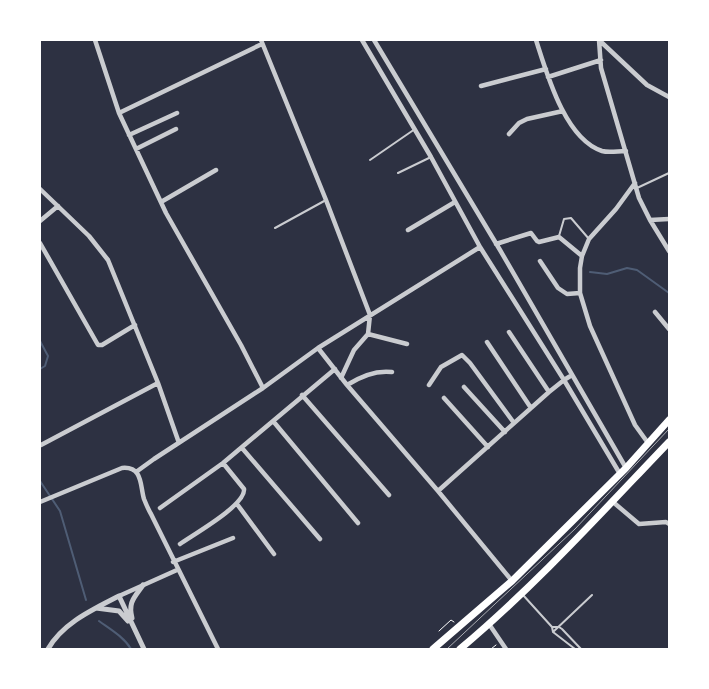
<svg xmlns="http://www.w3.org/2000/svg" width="709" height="689" font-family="'Noto Sans',sans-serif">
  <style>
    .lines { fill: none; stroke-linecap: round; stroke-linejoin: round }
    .stream { stroke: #4f5d75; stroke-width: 2 }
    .path { stroke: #fff; stroke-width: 1 }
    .service { stroke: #caccd0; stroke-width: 2 }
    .minor { stroke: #caccd0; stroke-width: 4.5 }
    .tertiary { stroke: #caccd0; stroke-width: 5 }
    .primary { stroke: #fff; stroke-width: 7 }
    .tram { stroke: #abadb3; stroke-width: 1 }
  </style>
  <rect width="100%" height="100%" fill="#2d3142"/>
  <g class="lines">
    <path class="stream" d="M590 272 607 274 627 268 637 270 669 293
      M40 341 48 356 45 366 40 369
      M40 481 60 511 86 600
      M99 621C110 629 124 637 131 649"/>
    <path class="path" d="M439 631 451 620 454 622
      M491 649 496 645"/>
    <path class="service" d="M370 160 415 129
      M398 173 431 157
      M637 188 669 173
      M275 228 326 200
      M559 236 564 219 571 218 589 239
      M523 595 552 627 553 632 575 649
      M553 627H559L562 629 581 649
      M553 632 592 595"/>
    <path class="minor" d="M95 40 119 113 166 213 241 345 263 388
      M261 40 326 200 370 315 368 334 354 350 341 378
      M362 40 431 157 480 247 564 380 620 474
      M374 40 500 250 626 468
      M536 40C547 74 565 139 602 151 609 153 618 151 626 151
      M599 40 601 68 639 198 650 220 669 251
      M599 40 647 85 669 97
      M548 77 601 60
      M481 86 546 69
      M119 113 262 44
      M509 134 519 123 527 119 563 111
      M129 135 177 113
      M136 149 176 129
      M635 183 616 209 589 239 582 256 580 268V293L590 326 635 425 648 443
      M40 189 89 236 108 260 158 383 179 443
      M161 202 216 170
      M650 220 669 219
      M40 221 58 206
      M408 230 455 202
      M40 243 98 345H102L135 325
      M496 244 531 233 537 241 539 242 559 237 582 256
      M540 261 558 288 567 294 580 293
      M655 312 669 329
      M509 332 549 392
      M368 334 407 344
      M487 342 531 408
      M318 348 347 385 438 491 512 581
      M347 385C361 376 376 370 392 372
      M429 385 441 367 462 355 470 363 514 423
      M464 387 505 432
      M302 395 389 495
      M444 398 488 447
      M273 421 358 523
      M41 445 158 383
      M242 448 320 539
      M136 472 154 459 263 388 318 348 480 247
      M438 491 549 392 564 380 572 375
      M40 502 122 468C143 466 140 486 144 499 146 504 148 509 151 514L218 649
      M613 502 639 524 666 522 669 524
      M237 504 274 554
      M160 508 223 463 335 369
      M180 544C194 534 246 505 244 489L223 463
      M173 562 233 538
      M119 596 177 570
      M489 624 506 649"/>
    <path class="tertiary" d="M96 608 119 611 128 621
      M132 618C128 602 134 598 143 585
      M48 649C63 623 92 610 119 596L144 649"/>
    <path class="primary" d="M433 649 512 581 626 468 669 420
      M460 649C535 586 601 513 669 442"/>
    <path class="tram" d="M447 649 575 529 669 429"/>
  </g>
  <rect width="709" height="689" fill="none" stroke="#ffffff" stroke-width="82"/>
</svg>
